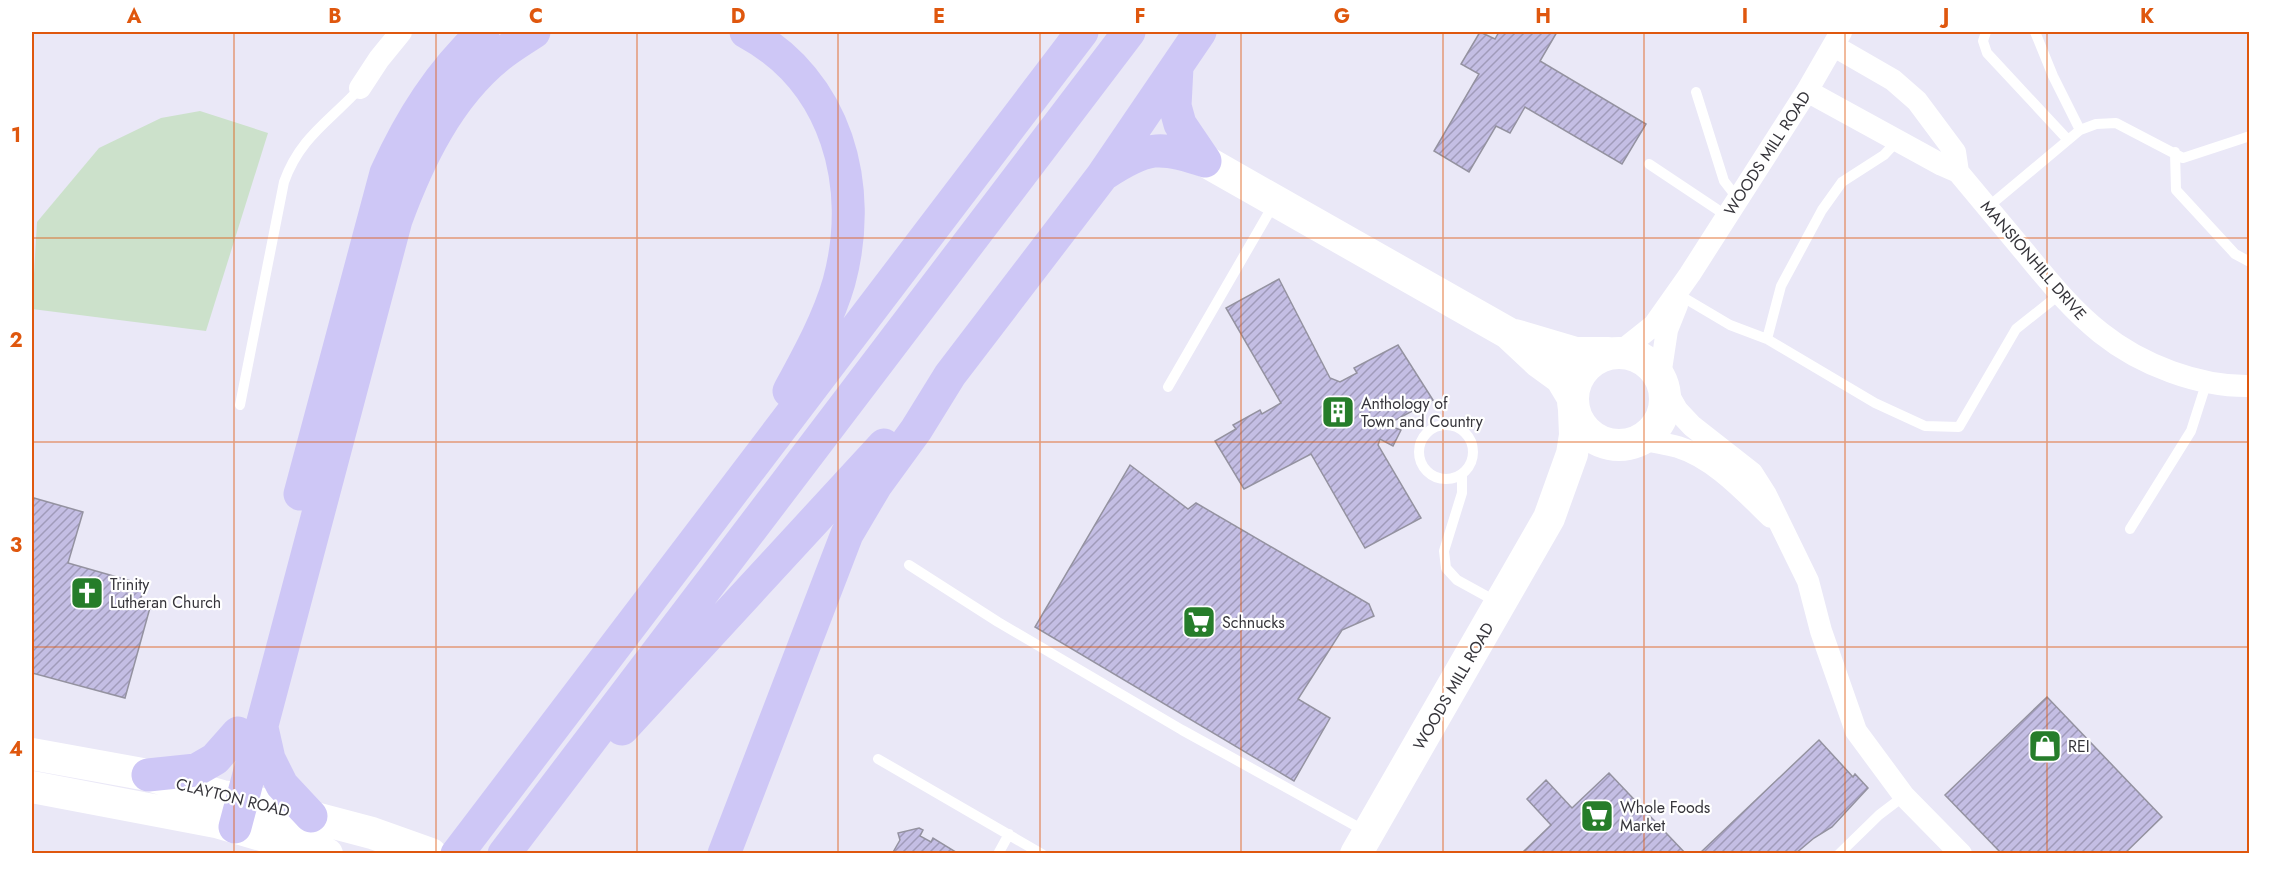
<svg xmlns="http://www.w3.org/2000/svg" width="2281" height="885" font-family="Jost,sans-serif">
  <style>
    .pitch { fill: #cce1cb }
    .building { fill: url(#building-hatch); stroke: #9492a0; stroke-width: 1.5 }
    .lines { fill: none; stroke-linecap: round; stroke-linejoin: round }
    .lane { stroke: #fff; stroke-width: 10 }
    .street { stroke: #fff; stroke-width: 22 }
    .secondary { stroke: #fff; stroke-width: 32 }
    .highway { stroke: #cec7f6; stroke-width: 33 }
    .grid { fill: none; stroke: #df570e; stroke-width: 1.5; stroke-opacity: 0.55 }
    .labels { text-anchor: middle; stroke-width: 4.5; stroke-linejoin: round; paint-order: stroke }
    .street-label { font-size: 16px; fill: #36353b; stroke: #fff }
    .poi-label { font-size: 16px; fill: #36353b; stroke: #fff; text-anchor: start }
    .neatline { fill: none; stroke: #df570e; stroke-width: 2 }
    .grid-label { font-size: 20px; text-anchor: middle; font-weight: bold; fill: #df570e }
  </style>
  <defs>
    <pattern id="building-hatch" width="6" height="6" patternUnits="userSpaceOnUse" patternTransform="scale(1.5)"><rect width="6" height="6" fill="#c4bee4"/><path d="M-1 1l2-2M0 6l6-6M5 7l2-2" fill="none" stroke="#a09bba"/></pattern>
  </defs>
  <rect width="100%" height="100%" fill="#eae8f7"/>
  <path class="pitch" d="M200 111 268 133 206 331 32 309 37 222 99 148 161 118Z"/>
  <path class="building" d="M1480 32 1495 39 1499 32H1557L1540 61 1646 124 1622 164 1525 107 1510 133 1496 126 1469 172 1434 151 1479 74 1461 64Z
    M1279 279 1330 378 1340 382 1357 373 1354 368 1398 345 1433 400 1386 425 1401 430 1393 446 1380 439 1378 445 1421 518 1365 548 1311 454 1244 489 1215 441 1236 429 1233 425 1260 410 1262 414 1281 403 1226 308Z
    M1130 465 1188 509 1196 503 1369 604 1374 616 1342 630 1298 699 1330 718 1294 781 1035 627Z
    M34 498 83 512 68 563 145 585 140 601 151 604 125 698 32 673V507Z
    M2047 697 2162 817 2124 854H2002L1945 795Z
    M1819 740 1853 777 1855 774 1868 788 1832 827 1814 838 1795 854H1699Z
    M1609 773 1686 854H1521L1551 825 1527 799 1546 780 1572 808Z
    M919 828 923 830 920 836 931 842 933 838 959 854H892L900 840 898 833Z"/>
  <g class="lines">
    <path class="lane" d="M1986 32 1983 41 1987 53 2068 140
      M2035 32 2053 76 2080 130
      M1696 92 1724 181 1738 199
      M1897 141 1884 155 1842 182 1822 210 1781 286 1767 339 1875 403 1925 426 1959 427 2016 329 2060 294
      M2175 152 2176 190 2235 254 2250 262
      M1649 164 1727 216
      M1988 207 2080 130 2096 124 2116 123 2183 158 2250 136
      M1681 296 1730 325 1767 339
      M1168 387 1275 202
      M240 405 284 182C300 137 330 121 360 88
      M1419 452a27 27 0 1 1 54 0a27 27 0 1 1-54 0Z
      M1462 474V493L1444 551 1446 568 1457 580 1497 602
      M2130 529 2191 431 2207 381
      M909 565 998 622 1182 730 1365 831
      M878 759 1042 854
      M998 854 1009 834
      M1839 854 1879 815 1904 796"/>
    <path class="street" d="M1834 46 1893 80 1917 101 1955 152 1958 172
      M360 88 379 59 401 32
      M1807 91 1942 165 1958 172C1981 200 2005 228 2028 256 2051 284 2073 311 2101 333 2141 365 2199 387 2250 386
      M1620 352 1654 325 1690 274 1807 91 1841 32
      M1660 376 1667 330 1677 305
      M1664 387 1677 410 1692 426 1752 473 1766 495 1808 581 1821 631 1856 731 1904 796 1961 854
      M1642 439C1654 442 1667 444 1678 447 1714 458 1745 492 1771 517"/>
    <path class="secondary" d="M1205 161 1508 333 1539 362 1561 378 1573 398
      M1515 335 1576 353H1608
      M1573 399a46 46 0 1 1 92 0a46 46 0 1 1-92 0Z
      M32 754 148 775 222 796 243 799 372 833 431 854
      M32 787 216 822 327 854
      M1356 854 1549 518 1572 454 1575 435 1574 410"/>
    <path class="highway" d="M746 32C837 81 865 186 839 282 828 320 808 356 789 391
      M1177 67 1175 106 1180 124 1205 161
      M1106 173C1146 147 1159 145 1205 161
      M300 494 386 173C411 118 439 74 483 32
      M262 728 269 759 282 785 311 816
      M622 729 884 445
      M148 775 196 770 215 759 238 733
      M235 827 396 220C418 160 448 97 499 56 510 47 522 40 534 32
      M457 854 1082 32
      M504 854 1129 32
      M724 854 847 534 876 485 916 430 950 375 1102 176 1200 32"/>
  </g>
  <path class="grid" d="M234 32V854M436 32V854M637 32V854M838 32V854M1040 32V854M1241 32V854M1443 32V854M1644 32V854M1845 32V854M2047 32V854M32 238H2250M32 442H2250M32 647H2250"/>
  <defs>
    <g id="building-square" transform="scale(1.725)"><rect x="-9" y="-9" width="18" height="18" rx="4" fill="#267d2a" stroke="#fff"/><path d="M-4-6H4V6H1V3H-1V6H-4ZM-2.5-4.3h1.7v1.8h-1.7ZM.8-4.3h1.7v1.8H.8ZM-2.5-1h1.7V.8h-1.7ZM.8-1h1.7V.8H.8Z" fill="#fff"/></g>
    <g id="church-square" transform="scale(1.725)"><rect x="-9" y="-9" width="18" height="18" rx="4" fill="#267d2a" stroke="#fff"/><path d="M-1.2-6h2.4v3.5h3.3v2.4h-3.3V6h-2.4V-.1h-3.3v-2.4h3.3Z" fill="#fff"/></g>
    <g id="supermarket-square" transform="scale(1.725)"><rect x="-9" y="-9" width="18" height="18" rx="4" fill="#267d2a" stroke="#fff"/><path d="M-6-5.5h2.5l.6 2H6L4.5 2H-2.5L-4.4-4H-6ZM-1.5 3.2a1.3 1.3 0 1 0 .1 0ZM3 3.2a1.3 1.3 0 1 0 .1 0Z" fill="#fff"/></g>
    <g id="shop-square" transform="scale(1.725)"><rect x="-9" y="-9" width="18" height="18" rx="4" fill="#267d2a" stroke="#fff"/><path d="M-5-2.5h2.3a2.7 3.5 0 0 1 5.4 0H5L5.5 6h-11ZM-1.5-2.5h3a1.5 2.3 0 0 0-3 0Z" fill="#fff"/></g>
  </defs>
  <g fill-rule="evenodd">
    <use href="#building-square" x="1338" y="412"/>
    <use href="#church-square" x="87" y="593"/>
    <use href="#supermarket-square" x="1199" y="622"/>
    <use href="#shop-square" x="2045" y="746"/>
    <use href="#supermarket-square" x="1597" y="816"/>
  </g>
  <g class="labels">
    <g class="street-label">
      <text transform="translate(1767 153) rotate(-57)" y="6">WOODS MILL ROAD</text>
      <text transform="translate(2034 260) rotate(49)" y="6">MANSIONHILL DRIVE</text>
      <text transform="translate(1453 686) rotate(-60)" y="6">WOODS MILL ROAD</text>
      <text transform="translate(233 797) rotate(14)" y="6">CLAYTON ROAD</text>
    </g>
    <g class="poi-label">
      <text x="1361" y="409">Anthology of<tspan x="1361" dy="18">Town and Country</tspan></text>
      <text x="110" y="590">Trinity<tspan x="110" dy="18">Lutheran Church</tspan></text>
      <text x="1222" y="628">Schnucks</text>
      <text x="2068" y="752">REI</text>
      <text x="1620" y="813">Whole Foods<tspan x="1620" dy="18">Market</tspan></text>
    </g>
  </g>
  <rect width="2281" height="885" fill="none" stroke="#ffffff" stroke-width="66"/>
  <rect x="33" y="33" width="2215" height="819" class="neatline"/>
  <g class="grid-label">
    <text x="134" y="23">A</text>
    <text x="335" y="23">B</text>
    <text x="536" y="23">C</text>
    <text x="738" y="23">D</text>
    <text x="939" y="23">E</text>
    <text x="1140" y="23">F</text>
    <text x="1342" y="23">G</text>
    <text x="1543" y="23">H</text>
    <text x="1745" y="23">I</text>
    <text x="1946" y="23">J</text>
    <text x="2147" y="23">K</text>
    <text x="16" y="142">1</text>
    <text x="16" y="347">2</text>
    <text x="16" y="552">3</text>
    <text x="16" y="756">4</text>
  </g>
</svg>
